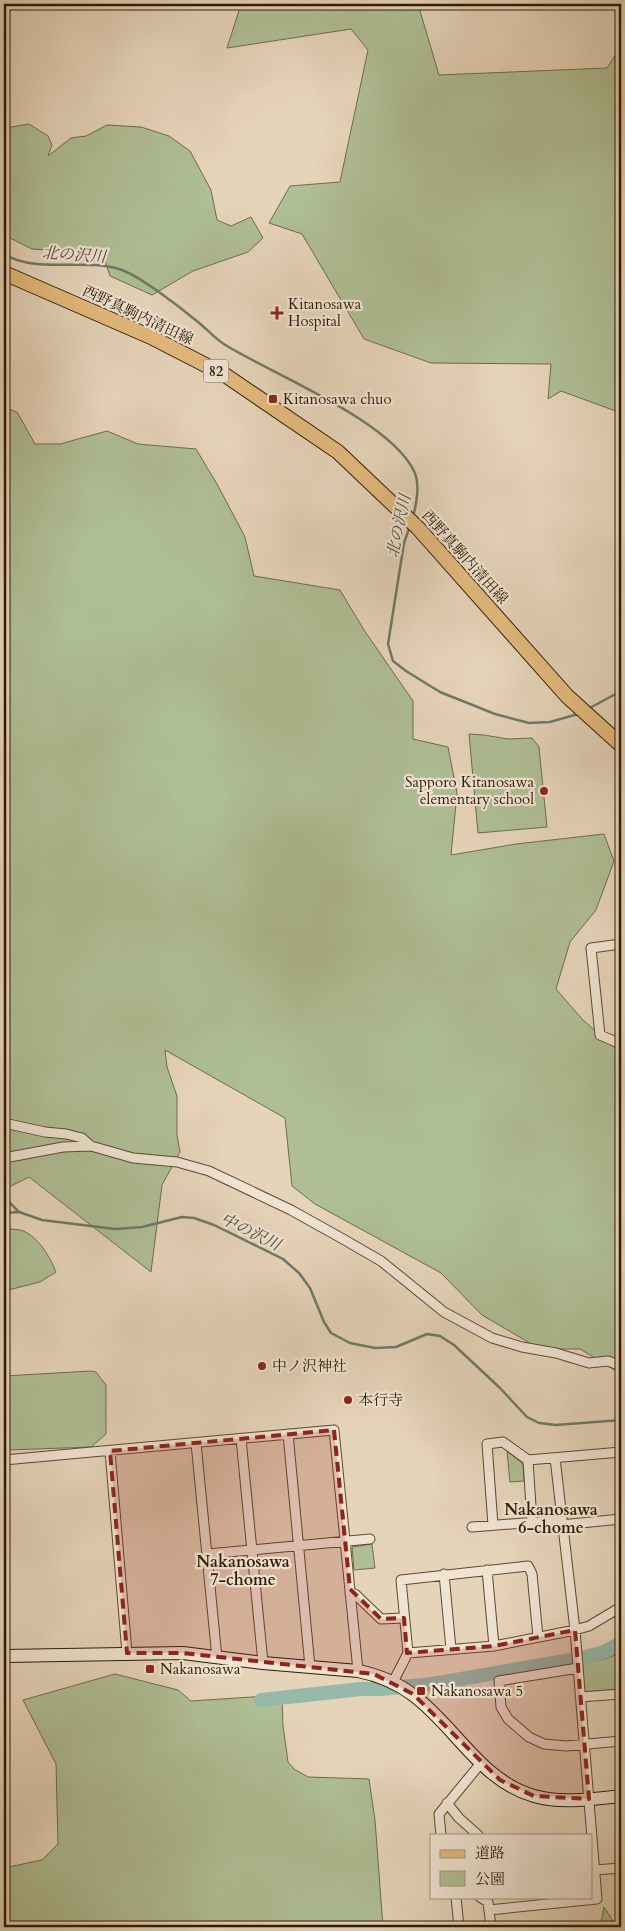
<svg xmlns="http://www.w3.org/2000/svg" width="625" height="1931" font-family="Cardo,'Noto Serif JP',serif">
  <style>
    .green { fill: #afbe94; stroke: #6e6c4b }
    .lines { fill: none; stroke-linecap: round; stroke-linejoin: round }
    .stream { stroke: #6d7a67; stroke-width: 2.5 }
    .river { stroke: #97b9aa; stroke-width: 14 }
    .street-casing { stroke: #5c4930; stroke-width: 11 }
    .secondary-casing { stroke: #2e1b02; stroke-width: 14 }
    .primary-casing { stroke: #2e1b02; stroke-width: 16 }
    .street { stroke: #efe3d2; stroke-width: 9 }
    .secondary { stroke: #efe3d2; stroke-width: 12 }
    .primary { stroke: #e3ba7d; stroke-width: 14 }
    .marked { fill: #8f2418; fill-opacity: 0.2; stroke: #8f2418; stroke-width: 4; stroke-dasharray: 10 6; stroke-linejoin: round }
    .poi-dot { fill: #8f2418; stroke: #efe3d2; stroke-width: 2 }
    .labels { text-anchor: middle; stroke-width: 4.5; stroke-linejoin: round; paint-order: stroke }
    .shield { fill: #efe3d2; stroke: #685740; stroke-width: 1 }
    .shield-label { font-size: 14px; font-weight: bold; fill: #2e1b02 }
    .poi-label { font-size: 15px; fill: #2e1b02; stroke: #efe3d2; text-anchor: start }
    .street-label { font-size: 15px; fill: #2e1b02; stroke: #efe3d2 }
    .water-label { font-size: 16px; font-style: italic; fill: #4e4a34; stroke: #efe3d2 }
    .neighbourhood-label { font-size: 16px; font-weight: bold; fill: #2e1b02; stroke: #efe3d2 }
  </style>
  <rect width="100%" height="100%" fill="#e6d4ba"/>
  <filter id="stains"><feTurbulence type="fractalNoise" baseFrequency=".004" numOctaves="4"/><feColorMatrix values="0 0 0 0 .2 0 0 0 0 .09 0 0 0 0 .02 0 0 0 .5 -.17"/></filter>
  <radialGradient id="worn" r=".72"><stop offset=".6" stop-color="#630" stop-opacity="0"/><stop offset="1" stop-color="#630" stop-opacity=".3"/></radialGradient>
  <path class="green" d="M241 4H418L439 75 607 68 621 46V413L561 391 548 399 551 364 431 363 364 339 302 234 269 223 290 186 340 182 368 50 351 29 227 48Z
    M29 124 48 136 52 145 48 156 71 138 86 136 107 125 141 127 169 136 190 151 211 190 217 220 231 226 251 217 263 238 248 252 193 271 152 295 110 276 103 254 32 249 4 235V140L11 127Z
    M4 407 17 412 35 444H60L107 431 138 444 196 449 217 484 245 537 254 576 340 590 364 630 413 701V739L448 747 457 793 451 855 516 844 604 834 614 861 596 910 570 942 556 989 583 1020 621 1053V1374L580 1349H540L482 1315 441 1273 315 1204 292 1186 285 1118 165 1050 167 1067 177 1096V1135L180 1152 162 1185 151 1272 29 1177 7 1188H4Z
    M469 734 484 735 508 739 532 738 539 747 547 827 478 833Z
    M4 1229C9 1229 15 1229 20 1230 37 1234 50 1257 56 1272L40 1282 4 1291Z
    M91 1371 96 1372 106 1385V1434L91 1447 8 1450 4 1448V1376Z
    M507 1451 523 1464 524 1481 510 1482Z
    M372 1544 375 1568 354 1570 352 1547Z
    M621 1652V1689L584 1692 582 1664 608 1658Z
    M115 1674 178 1690 191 1701 282 1695 283 1726 288 1762 294 1769 308 1777 369 1779 375 1820 383 1927H4V1868L42 1860 58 1844 56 1764 23 1700Z
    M604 1907 617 1927H555L601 1923Z"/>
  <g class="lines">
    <path class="stream" d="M4 254C36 274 84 258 119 269 139 275 181 308 198 322 208 330 216 340 227 346 275 375 390 421 414 471 420 483 417 503 413 516
      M410 526 404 543 388 644 393 661 406 671 440 692 495 714 529 723 550 722 578 714
      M588 709 621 691
      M4 1197 19 1212
      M4 1213 19 1212 42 1220 115 1229 142 1227 182 1217 194 1218 214 1225 283 1259 299 1273 310 1288 324 1322 331 1333 350 1343 375 1348 396 1347 427 1334 440 1336 454 1345 500 1388 527 1417 539 1423 556 1425 621 1420"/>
    <path class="river" d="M261 1700 361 1689H381L432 1684 582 1658 604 1652 621 1643"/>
    <g class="street-casing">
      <path id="street" d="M4 13 7 4
        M621 944 591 948 600 1035 621 1044
        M4 1123 45 1132 66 1134 82 1138 91 1146
        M4 1158 63 1147 91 1146 133 1158 177 1162 209 1171 291 1210 343 1239 381 1261 444 1312 492 1338 522 1347 556 1353 589 1363 608 1361 621 1366
        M288 1434 310 1667
        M241 1439 263 1663
        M196 1443 217 1658
        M110 1451 127 1653
        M4 1460 334 1430 358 1671
        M528 1460 621 1452
        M493 1525 487 1444 503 1442 528 1460 532 1522
        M561 1525 621 1519
        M472 1527 561 1520
        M208 1554 370 1539
        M487 1570 494 1646
        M444 1574 451 1649
        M350 1594H355L381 1619 404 1618
        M408 1653 401 1580 528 1566 532 1574 538 1637
        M578 1668 499 1681 501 1707 508 1719 529 1737 544 1744 566 1746 621 1741
        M393 1682 408 1653 494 1646 575 1630 589 1626 621 1607
        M580 1697 621 1694
        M447 1803 459 1818 478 1835
        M441 1835 439 1814 481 1763
        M595 1870 621 1868
        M456 1897 459 1927
        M480 1897 488 1902 491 1927
        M489 1910 597 1899 575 1630 555 1458"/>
    </g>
    <g class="secondary-casing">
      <path id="secondary" d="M4 1656 183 1653 263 1663 358 1671C378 1675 396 1682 413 1695 455 1726 481 1781 534 1796 562 1804 593 1799 621 1796"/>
    </g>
    <g class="primary-casing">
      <path id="primary" d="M4 273 151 337 225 375 338 452 418 528 567 696 621 745"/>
    </g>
    <use href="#street" class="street"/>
    <use href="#secondary" class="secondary"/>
    <use href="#primary" class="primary"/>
  </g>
  <path class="marked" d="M334 1430 350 1589 381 1619 404 1618 407 1653 494 1646 575 1630 589 1799 534 1796 500 1780 413 1694 374 1674 183 1653H127L110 1451Z"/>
  <g class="poi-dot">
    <path d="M274.5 305.5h5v5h5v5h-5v5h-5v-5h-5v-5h5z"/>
    <rect x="268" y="394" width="10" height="10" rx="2.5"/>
    <circle cx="544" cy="791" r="5"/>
    <circle cx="262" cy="1366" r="5"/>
    <circle cx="348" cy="1400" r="5"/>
    <rect x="145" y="1664" width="10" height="10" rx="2.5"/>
    <rect x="416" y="1686" width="10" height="10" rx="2.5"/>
  </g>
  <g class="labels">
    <rect class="shield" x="203.5" y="359.5" width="25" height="23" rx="4"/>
    <g class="shield-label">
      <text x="216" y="376">82</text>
    </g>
    <g class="poi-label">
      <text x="288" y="309">Kitanosawa<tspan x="288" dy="17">Hospital</tspan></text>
      <text x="283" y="404">Kitanosawa chuo</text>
      <text x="534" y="787" text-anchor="end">Sapporo Kitanosawa<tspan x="534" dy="17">elementary school</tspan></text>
      <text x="272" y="1371">中ノ沢神社</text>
      <text x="358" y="1405">本行寺</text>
      <text x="160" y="1674">Nakanosawa</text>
      <text x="431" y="1696">Nakanosawa 5</text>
    </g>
    <g class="street-label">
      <text transform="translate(138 315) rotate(25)" y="5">西野真駒内清田線</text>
      <text transform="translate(465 557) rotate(48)" y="5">西野真駒内清田線</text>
    </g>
    <g class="water-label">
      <text transform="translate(74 254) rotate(4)" y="6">北の沢川</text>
      <text transform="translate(398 526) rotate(-78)" y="6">北の沢川</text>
      <text transform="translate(251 1231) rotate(26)" y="6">中の沢川</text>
    </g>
    <g class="neighbourhood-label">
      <text x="551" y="1515">Nakanosawa<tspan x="551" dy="18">6-chome</tspan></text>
      <text x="243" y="1567">Nakanosawa<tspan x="243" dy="18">7-chome</tspan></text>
    </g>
  </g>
  <rect width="625" height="1931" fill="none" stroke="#e6d4ba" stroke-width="20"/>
  <rect x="5" y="5" width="615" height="1921" fill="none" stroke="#2e1b02" stroke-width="2.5"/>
  <rect x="10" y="10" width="605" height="1911" fill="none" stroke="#2e1b02"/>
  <rect x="430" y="1834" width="162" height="65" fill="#efe3d2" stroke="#a2937f"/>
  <rect x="440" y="1850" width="25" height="8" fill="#e3ba7d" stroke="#a2937f"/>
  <text x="475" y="1858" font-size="15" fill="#2e1b02">道路</text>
  <rect x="440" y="1871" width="25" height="15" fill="#afbe94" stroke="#a2937f"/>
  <text x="475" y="1884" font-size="15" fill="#2e1b02">公園</text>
  <rect width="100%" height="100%" filter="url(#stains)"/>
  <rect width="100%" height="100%" fill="url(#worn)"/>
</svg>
